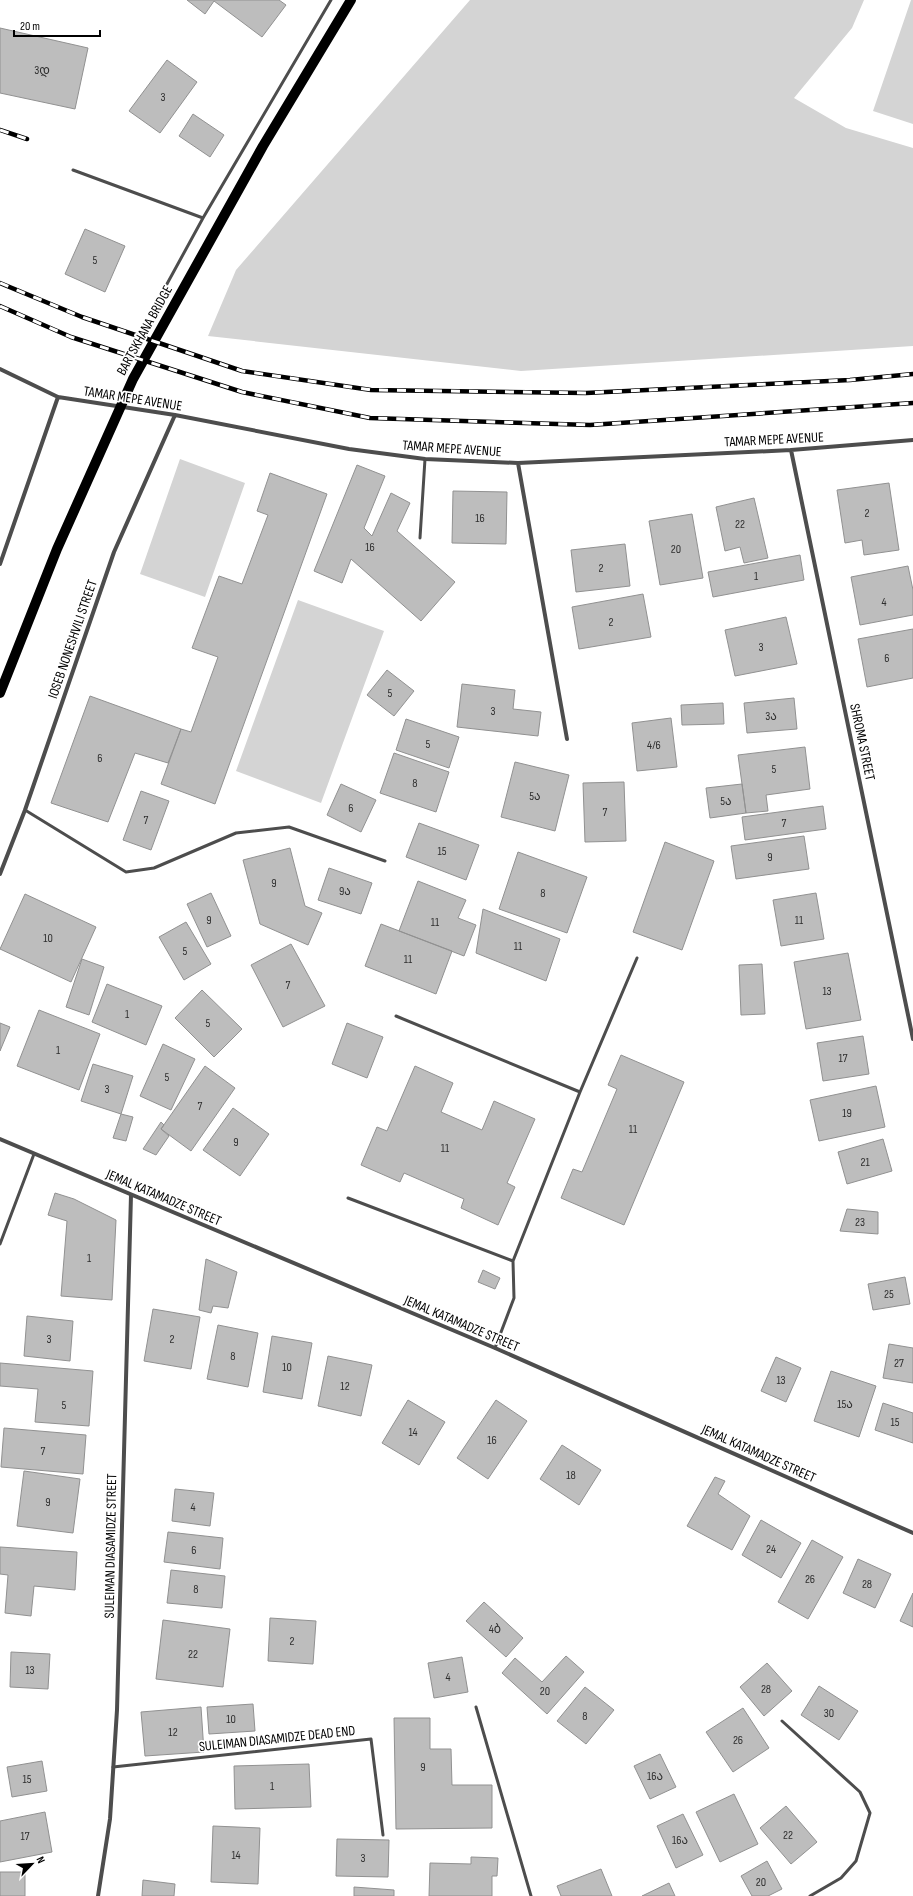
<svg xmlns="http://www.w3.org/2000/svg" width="913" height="1896" font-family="'Sofia Sans Condensed','Noto Sans Georgian',sans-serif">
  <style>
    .green { fill: #d4d4d4 }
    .building { fill: #bdbdbd; stroke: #919191 }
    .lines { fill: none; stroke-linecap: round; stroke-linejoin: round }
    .lane { stroke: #4d4d4d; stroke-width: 3 }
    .street { stroke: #4d4d4d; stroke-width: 4 }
    .primary { stroke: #000; stroke-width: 10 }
    .rail-casing { stroke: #000; stroke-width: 4.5 }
    .rail { stroke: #fff; stroke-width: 3; stroke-dasharray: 9; stroke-linecap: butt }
    .labels { text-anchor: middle; stroke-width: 3.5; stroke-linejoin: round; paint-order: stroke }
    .number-label { font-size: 12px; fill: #2f2f2f }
    .street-label { font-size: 14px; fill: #000; stroke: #fff }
  </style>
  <rect width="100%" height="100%" fill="#fff"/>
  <path class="green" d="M470 0H864L852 28 794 98 846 128 913 148V346L521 371 208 336 236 270Z
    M911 0H913V124L873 111Z
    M180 459 245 483 205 597 140 574Z
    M298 600 384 631 321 803 236 771Z"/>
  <path class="building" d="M187 0H279L286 5 262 37 214 1 205 14Z
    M0 28 88 48 75 109 0 93Z
    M167 60 197 82 160 133 129 111Z
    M193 114 224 135 210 157 179 136Z
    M85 229 125 246 105 292 65 274Z
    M357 465 385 476 364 528 372 536 391 493 410 503 397 531 455 582 421 621 351 559 342 583 314 571Z
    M270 473 327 494 215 804 161 784 181 729 191 732 218 657 192 648 219 576 242 584 268 515 257 511Z
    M889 483 899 550 864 555 862 540 845 543 837 490Z
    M453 491 507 492 506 544 452 543Z
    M754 498 768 558 744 563 740 547 725 551 716 507Z
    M692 514 703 578 660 585 649 521Z
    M625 544 630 586 576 592 571 550Z
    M800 555 804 580 713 597 708 572Z
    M908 566 913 590V615L860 625 851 577Z
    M643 594 651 637 579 649 572 607Z
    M786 617 797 664 735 676 725 630Z
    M913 629V678L867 687 858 639Z
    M387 670 414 691 394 716 367 695Z
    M462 684 515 690 513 709 541 712 538 736 457 727Z
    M90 696 181 729 168 763 135 753 108 822 51 803Z
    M794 698 797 729 747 733 744 703Z
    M723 703 724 724 682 725 681 705Z
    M671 718 677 767 637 771 632 723Z
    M406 719 459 737 449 768 396 750Z
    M805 747 810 789 766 795 768 811 746 813 738 755Z
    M394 753 449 772 436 812 380 793Z
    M515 762 569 775 555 831 501 817Z
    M624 782 626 841 585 842 583 783Z
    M341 784 376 800 361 832 327 815Z
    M742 784 746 813 710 818 706 788Z
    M141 791 169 801 151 850 123 840Z
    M823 806 826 829 745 840 742 817Z
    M419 823 479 845 466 880 406 857Z
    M804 836 809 869 736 879 731 846Z
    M665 842 714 861 682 950 633 932Z
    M290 848 305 906 322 913 308 945 260 924 243 860Z
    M518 852 587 877 567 933 499 909Z
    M329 868 372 883 361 914 318 900Z
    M418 881 466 900 458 918 476 925 464 956 399 931Z
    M211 893 231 936 207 947 187 904Z
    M816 893 824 939 781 946 773 900Z
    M25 894 96 927 71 982 0 949Z
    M483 909 560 939 546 981 476 953Z
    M186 922 211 964 184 980 159 937Z
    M381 924 452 951 436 994 365 966Z
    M291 944 325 1006 283 1027 251 965Z
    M848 953 861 1020 806 1029 794 962Z
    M82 959 104 967 89 1015 66 1007Z
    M762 964 765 1014 741 1015 739 965Z
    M107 984 162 1006 146 1045 92 1022Z
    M202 990 242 1029 214 1057 175 1018Z
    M39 1010 100 1034 79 1090 17 1066Z
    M0 1023 10 1027 0 1051Z
    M347 1023 383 1037 367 1078 332 1064Z
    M863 1036 869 1074 823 1081 817 1043Z
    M163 1044 195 1059 171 1110 140 1096Z
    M621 1055 684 1082 624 1225 561 1198 573 1169 582 1172 617 1089 608 1085Z
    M93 1064 133 1076 121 1114 81 1101Z
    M205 1066 235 1088 191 1151 161 1129Z
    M415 1066 453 1083 441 1112 482 1130 494 1101 535 1119 507 1183 515 1187 498 1225 461 1208 464 1199 404 1173 400 1182 361 1165 377 1127 387 1131Z
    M876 1086 885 1127 819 1141 810 1100Z
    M233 1108 269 1134 240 1176 203 1150Z
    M121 1114 133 1117 126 1141 113 1138Z
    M161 1122 164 1125 161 1129 169 1136 156 1155 143 1149Z
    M883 1139 892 1171 847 1184 838 1152Z
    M55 1193 74 1199 116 1220 112 1300 61 1296 67 1221 48 1215Z
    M847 1209 878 1212V1234L840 1231Z
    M206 1259 237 1272 228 1308 213 1306 211 1313 199 1310Z
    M483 1270 500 1278 495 1289 478 1282Z
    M905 1277 910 1304 873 1310 868 1284Z
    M153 1309 200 1317 191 1369 144 1361Z
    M27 1316 73 1321 70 1361 24 1356Z
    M218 1325 258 1333 248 1387 207 1379Z
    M272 1336 312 1343 302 1399 263 1392Z
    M889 1344 913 1348V1383L883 1378Z
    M328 1356 372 1365 361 1416 318 1406Z
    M776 1357 801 1368 786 1402 761 1391Z
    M0 1363 93 1371 89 1426 35 1422 38 1389 0 1386Z
    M831 1371 876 1386 859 1437 814 1421Z
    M408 1400 445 1422 419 1465 382 1443Z
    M496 1400 527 1421 488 1479 457 1458Z
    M883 1403 913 1413V1443L875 1430Z
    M4 1428 86 1435 83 1474 1 1467Z
    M562 1445 601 1470 579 1505 540 1479Z
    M24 1471 80 1479 73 1533 17 1526Z
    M715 1477 725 1481 718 1494 750 1516 732 1550 687 1526Z
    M175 1489 214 1493 210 1526 172 1521Z
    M761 1520 801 1543 781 1578 742 1555Z
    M168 1532 223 1538 220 1569 164 1562Z
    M812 1540 843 1557 808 1619 778 1602Z
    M0 1547 77 1552 75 1590 34 1586 31 1616 5 1613 8 1575 0 1574Z
    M858 1559 891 1574 875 1608 843 1593Z
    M171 1570 225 1576 222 1608 167 1603Z
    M913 1593V1627L900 1621Z
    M484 1602 523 1638 506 1657 466 1621Z
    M270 1618 316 1621 313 1664 268 1661Z
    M163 1620 230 1629 223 1687 156 1679Z
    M11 1652 50 1654 48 1689 10 1687Z
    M566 1656 584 1672 547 1714 502 1673 515 1658 542 1682Z
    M462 1657 468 1692 434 1698 428 1663Z
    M767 1663 792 1691 764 1716 740 1687Z
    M819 1686 858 1711 839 1740 801 1715Z
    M585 1687 614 1710 586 1744 557 1721Z
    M253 1704 255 1731 209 1734 207 1707Z
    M201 1707 204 1752 145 1756 141 1712Z
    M743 1708 769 1748 733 1772 706 1732Z
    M394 1718H430V1749H451L452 1785H492V1828L396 1829Z
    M660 1754 676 1787 650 1799 634 1766Z
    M42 1761 47 1791 12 1797 7 1767Z
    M309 1764 311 1807 235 1809 234 1766Z
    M734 1794 758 1844 720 1862 696 1812Z
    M786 1806 817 1842 791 1864 760 1828Z
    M45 1812 52 1852 0 1862V1821Z
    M683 1814 703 1855 676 1868 657 1826Z
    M213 1826 260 1828 258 1884 211 1882Z
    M337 1839 389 1840 388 1877 336 1876Z
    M471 1857 498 1858 497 1876H492V1896H429L430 1863 471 1864Z
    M767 1861 782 1889 768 1896H752L741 1876Z
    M601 1869 612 1896H561L557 1886Z
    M0 1872H25V1896H0Z
    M143 1880 175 1884 174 1896H142Z
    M669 1883 675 1896H642Z
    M354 1887 394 1890V1896H354Z"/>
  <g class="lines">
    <path class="lane" d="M73 170 203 218
      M150 315 203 218 331 0
      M420 538 425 459
      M25 810 126 872 154 868 236 833 289 827 385 861
      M396 1016 580 1092 513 1261 514 1298 495 1348
      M580 1092 637 958
      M348 1198 513 1261
      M0 1244 34 1154
      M476 1707 531 1896
      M782 1721 860 1792 870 1813 856 1861 841 1878 810 1896
      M113 1767 371 1739 383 1835"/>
    <path class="street" d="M0 369 58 397 175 415 349 449 425 459 518 463 791 450 913 440
      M791 450 913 1039
      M518 463 567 739
      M0 564 58 397
      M0 874 25 810 114 552 175 415
      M0 1139 495 1348 913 1533
      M98 1896 110 1819 117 1710 131 1195"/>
    <path class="primary" d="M0 693 57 549 133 379 263 146 351 0"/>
    <g class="rail-casing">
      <path id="rail" d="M0 130 27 139
        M0 283 82 317 242 371 371 390 586 393 850 380 913 374
        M0 306 71 337 242 392 370 418 590 425 913 403"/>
    </g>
    <use href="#rail" class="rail"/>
  </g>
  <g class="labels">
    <g class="number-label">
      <text x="42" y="74">3დ</text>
      <text x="163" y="101">3</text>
      <text x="95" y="264">5</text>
      <text x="867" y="517">2</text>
      <text x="480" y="522">16</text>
      <text x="740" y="528">22</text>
      <text x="370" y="551">16</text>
      <text x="676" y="553">20</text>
      <text x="601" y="572">2</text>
      <text x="756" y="580">1</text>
      <text x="884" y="606">4</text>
      <text x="611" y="626">2</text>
      <text x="761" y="651">3</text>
      <text x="887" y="662">6</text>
      <text x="390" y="697">5</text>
      <text x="493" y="715">3</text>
      <text x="771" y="720">3ა</text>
      <text x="428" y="748">5</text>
      <text x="654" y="749">4/6</text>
      <text x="100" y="762">6</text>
      <text x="774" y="773">5</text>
      <text x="415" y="787">8</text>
      <text x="535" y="800">5ა</text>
      <text x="726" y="805">5ა</text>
      <text x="351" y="812">6</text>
      <text x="605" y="816">7</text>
      <text x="146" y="824">7</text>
      <text x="784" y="827">7</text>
      <text x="442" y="855">15</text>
      <text x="770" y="861">9</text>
      <text x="274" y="887">9</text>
      <text x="345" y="895">9ა</text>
      <text x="543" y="897">8</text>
      <text x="209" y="924">9</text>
      <text x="799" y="924">11</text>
      <text x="435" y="926">11</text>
      <text x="48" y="942">10</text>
      <text x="518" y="950">11</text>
      <text x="185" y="955">5</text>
      <text x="408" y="963">11</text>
      <text x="288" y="989">7</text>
      <text x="827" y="995">13</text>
      <text x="127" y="1018">1</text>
      <text x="208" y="1027">5</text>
      <text x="58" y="1054">1</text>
      <text x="843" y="1062">17</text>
      <text x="167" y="1081">5</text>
      <text x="107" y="1093">3</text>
      <text x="200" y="1110">7</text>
      <text x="847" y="1117">19</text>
      <text x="633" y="1133">11</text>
      <text x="236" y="1146">9</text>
      <text x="445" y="1152">11</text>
      <text x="865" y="1166">21</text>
      <text x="860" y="1226">23</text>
      <text x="89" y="1262">1</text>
      <text x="889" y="1298">25</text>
      <text x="49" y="1343">3</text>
      <text x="172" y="1343">2</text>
      <text x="233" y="1360">8</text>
      <text x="899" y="1367">27</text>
      <text x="287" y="1371">10</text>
      <text x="781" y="1384">13</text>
      <text x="345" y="1390">12</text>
      <text x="845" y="1408">15ა</text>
      <text x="64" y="1409">5</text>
      <text x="895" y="1426">15</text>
      <text x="413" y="1436">14</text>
      <text x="492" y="1444">16</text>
      <text x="43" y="1455">7</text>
      <text x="571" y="1479">18</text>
      <text x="48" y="1506">9</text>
      <text x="193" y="1511">4</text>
      <text x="771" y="1553">24</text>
      <text x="194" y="1554">6</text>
      <text x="810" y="1583">26</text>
      <text x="867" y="1588">28</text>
      <text x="196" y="1593">8</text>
      <text x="495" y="1633">4ბ</text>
      <text x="292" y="1645">2</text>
      <text x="193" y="1658">22</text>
      <text x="30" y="1674">13</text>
      <text x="448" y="1681">4</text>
      <text x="766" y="1693">28</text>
      <text x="545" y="1695">20</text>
      <text x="829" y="1717">30</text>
      <text x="585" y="1720">8</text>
      <text x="231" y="1723">10</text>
      <text x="173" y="1736">12</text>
      <text x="738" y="1744">26</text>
      <text x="423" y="1771">9</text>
      <text x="655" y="1780">16ა</text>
      <text x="27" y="1783">15</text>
      <text x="272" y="1790">1</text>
      <text x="788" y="1839">22</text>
      <text x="25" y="1840">17</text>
      <text x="680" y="1844">16ა</text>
      <text x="236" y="1859">14</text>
      <text x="363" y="1862">3</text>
      <text x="761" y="1886">20</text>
    </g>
    <g class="street-label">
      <text transform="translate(144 330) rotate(-61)" y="5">BARTSKHANA BRIDGE</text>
      <text transform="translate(133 398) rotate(9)" y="5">TAMAR MEPE AVENUE</text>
      <text transform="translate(774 439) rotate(-3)" y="5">TAMAR MEPE AVENUE</text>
      <text transform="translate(452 448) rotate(4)" y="5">TAMAR MEPE AVENUE</text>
      <text transform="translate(72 639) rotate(-71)" y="5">IOSEB NONESHVILI STREET</text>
      <text transform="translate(863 742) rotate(78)" y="5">SHROMA STREET</text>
      <text transform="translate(164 1197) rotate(23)" y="5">JEMAL KATAMADZE STREET</text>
      <text transform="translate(462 1323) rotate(23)" y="5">JEMAL KATAMADZE STREET</text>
      <text transform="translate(759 1453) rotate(24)" y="5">JEMAL KATAMADZE STREET</text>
      <text transform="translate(110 1546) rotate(-89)" y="5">SULEIMAN DIASAMIDZE STREET</text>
      <text transform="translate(277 1738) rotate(-6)" y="5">SULEIMAN DIASAMIDZE DEAD END</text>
    </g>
  </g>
  <g transform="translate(32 1864) rotate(65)" stroke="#ffffff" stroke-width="3" paint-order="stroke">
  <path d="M0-3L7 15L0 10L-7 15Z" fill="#000000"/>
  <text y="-6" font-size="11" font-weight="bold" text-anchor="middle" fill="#000000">N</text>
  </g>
  <path d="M14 30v6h86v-6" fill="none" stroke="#000000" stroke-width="2"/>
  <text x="20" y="30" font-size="12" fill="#000000" stroke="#ffffff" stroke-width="3" paint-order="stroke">20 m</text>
</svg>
